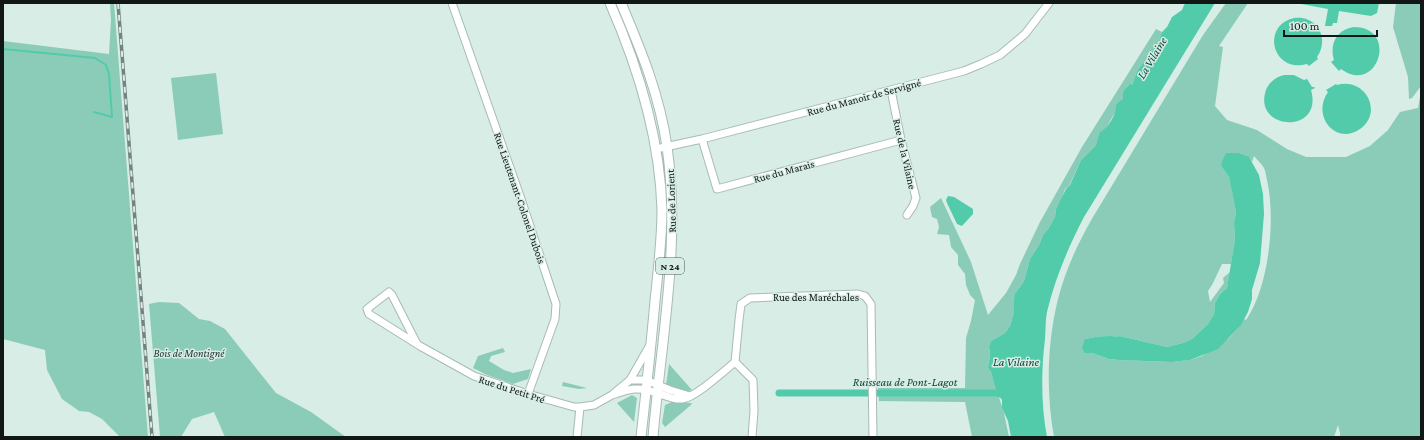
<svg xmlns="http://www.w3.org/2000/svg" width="1424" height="440" font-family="'Crimson Pro',serif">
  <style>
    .green { fill: #8bccb8; fill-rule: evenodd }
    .water { fill: #52cbab }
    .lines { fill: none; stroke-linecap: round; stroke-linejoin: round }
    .stream { stroke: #52cbab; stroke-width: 2 }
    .canal { stroke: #52cbab; stroke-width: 7 }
    .minor-casing { stroke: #a7bbb4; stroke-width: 9 }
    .major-casing { stroke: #a7bbb4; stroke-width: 11 }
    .minor { stroke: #fff; stroke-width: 7 }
    .major { stroke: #fff; stroke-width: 9 }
    .rail-casing { stroke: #74837e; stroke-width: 3.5 }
    .rail { stroke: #d7ede5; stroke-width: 2; stroke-dasharray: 6; stroke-linecap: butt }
    .labels { text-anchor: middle; stroke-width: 3; stroke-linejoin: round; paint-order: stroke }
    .shield { fill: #d7ede5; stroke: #4c5753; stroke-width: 1 }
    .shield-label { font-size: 10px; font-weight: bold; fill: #101715 }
    .street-label { font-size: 11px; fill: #101715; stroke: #d7ede5 }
    .park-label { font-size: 11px; font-style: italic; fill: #1a2f29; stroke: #d7ede5 }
    .water-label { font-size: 12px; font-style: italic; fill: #124639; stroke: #d7ede5 }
  </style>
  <rect width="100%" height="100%" fill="#d7ede5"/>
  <path class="green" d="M110 3H114L148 437H120L102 419 89 412 79 411 62 399 47 370 45 350 3 339V41L109 54 111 20Z
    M1226 3H1248L1219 46 1223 47 1215 106 1227 120 1257 130 1287 149 1306 157H1346L1370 146 1388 130 1400 112 1418 108 1421 91V437H1340V433L1338 425 1334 437H1054C1046 393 1047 343 1058 299 1065 271 1078 243 1093 217L1203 35ZM1254 156C1257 160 1262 164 1264 168 1266 172 1266 177 1267 180 1276 219 1269 287 1246 320L1244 319 1238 328 1229 338 1202 356 1190 360 1172 362 1119 360 1109 359 1092 353H1088L1085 339C1093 337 1101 336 1109 336 1113 336 1116 337 1120 336L1167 347 1183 343 1192 339 1208 324 1214 314 1215 303 1220 294 1227 288 1230 272 1223 278 1224 283 1210 302 1208 291 1212 285 1222 264H1231L1235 239 1234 223 1236 213 1231 184 1229 177 1221 166 1249 157 1252 162Z
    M1396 3H1421V86L1412 98 1409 99 1408 77 1393 27Z
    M1156 29 1162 32 1158 43 1137 71 1132 85 1129 87 1122 101 1116 104 1117 109 1114 114 1105 130 1100 136 1096 145 1081 160 1069 186 1065 189 1061 201 1056 209 1055 217 1048 229 1043 235 1039 245 1030 259 1024 281 1019 288 1014 299V312L1010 326 1005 333 991 341 989 346 990 355 988 368 991 372 1004 413 1009 437H972L965 402 879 401 878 388H965L966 338 971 321 975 300 970 295 966 285 965 274 958 265V255L951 247 949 235 937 234 939 227 937 219 932 217 930 207 941 198 971 262 988 315 1006 293 1016 275 1020 264 1040 222 1082 147Z
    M216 73 223 134 178 140 171 78Z
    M159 302 179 303 199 319 210 321 225 329 276 393 311 412 346 437H225L214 412 192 419 181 437H160L149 304Z
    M503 348 505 352 491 356 489 361 504 370 513 373 531 369 528 379 513 384 487 375 473 368 478 356Z
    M669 364 692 390 685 392 666 385Z
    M563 382 587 388 579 389 562 386Z
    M632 395 637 398 634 422 617 403Z
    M672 402 692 403 691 405 665 427 662 423 665 405Z"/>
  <path class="water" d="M1186 3H1215L1084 217C1069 246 1056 276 1048 308 1045 318 1046 329 1045 339 1041 372 1041 405 1047 437H1011L1008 421 1002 408V400L997 393 991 372 988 368 990 355 989 346 991 341 1005 333 1010 326 1014 312V299L1015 294 1024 281 1030 259 1039 245 1043 235 1048 229 1055 217 1056 209 1066 189 1070 185 1081 160 1096 145 1100 132C1108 129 1117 113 1116 104L1123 99C1123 97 1123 95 1123 94 1123 89 1128 88 1130 84L1132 85 1137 71 1158 43 1162 32 1167 27 1172 17 1182 10 1184 5Z
    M1296 3H1379L1377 13 1371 16 1339 11 1337 23H1333L1332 26H1325L1328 9Z
    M1294 18C1317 15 1330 38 1317 57L1318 59 1309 66 1307 64C1273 74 1260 26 1294 18Z
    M1354 27C1399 27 1378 96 1341 69L1339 71 1331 62 1334 60C1329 44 1337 29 1354 27Z
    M1284 75H1294L1304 80 1307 79 1312 87H1314L1315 88 1311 90C1324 135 1252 131 1266 90 1269 82 1276 77 1284 75Z
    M1336 84 1337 85C1365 77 1384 112 1360 129 1336 146 1311 116 1328 92L1326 90Z
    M1226 153H1238L1249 157 1259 175 1263 194 1264 214 1260 263 1252 290V299L1248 312 1241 325 1218 349 1190 360 1172 362 1119 360 1109 359 1092 353H1085L1082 348 1085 339C1093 337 1101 336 1109 336 1113 336 1116 337 1120 336L1167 347 1183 343 1192 339 1208 324 1214 314 1215 303 1220 294 1227 288 1235 239 1234 223 1236 213 1232 191 1229 177 1221 166 1223 159Z
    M948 196 954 197 973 209V214L962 226 957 224 947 203 946 200Z"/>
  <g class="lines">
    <path class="stream" d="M3 49 95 58 106 65 109 74 112 117 94 112"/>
    <path class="canal" d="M779 393H997L1006 396"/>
    <g class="minor-casing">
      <path id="minor" d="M452 3 521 199 556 304 555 319 528 394
        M891 90 901 140 916 198 913 206 907 215
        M702 139 717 189 901 140
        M656 149 702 139 879 93 964 71 981 64 1000 55 1025 34 1049 3
        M417 344 392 295 389 292 367 309 369 314 420 346 474 376 528 394 574 407H580L594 405 612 395 630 380 650 345
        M735 362 753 380 754 411 752 437
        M630 380H646L670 390 690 396
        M612 395C630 389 638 386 657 393 665 395 673 400 681 399 694 399 724 371 735 362L739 320 741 304 750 298 858 294 865 296 871 304 873 437
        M577 437 580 407"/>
    </g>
    <g class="major-casing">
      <path id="major" d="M610 3C639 69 660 138 662 210 662 241 658 271 655 301 651 347 646 392 641 437
        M621 3C641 50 660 96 667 147 681 243 661 341 653 437"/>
    </g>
    <use href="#minor" class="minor"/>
    <use href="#major" class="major"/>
    <g class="rail-casing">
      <path id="rail" d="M118 3 152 437"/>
    </g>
    <use href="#rail" class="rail"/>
  </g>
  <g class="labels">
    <rect class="shield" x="656" y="258" width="28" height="16" rx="3"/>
    <g class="shield-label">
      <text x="670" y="270">N 24</text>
    </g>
    <g class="street-label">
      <text transform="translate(864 97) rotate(-15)" y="4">Rue du Manoir de Servigné</text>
      <text transform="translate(905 154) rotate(77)" y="4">Rue de la Vilaine</text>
      <text transform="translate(784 171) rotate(-15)" y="4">Rue du Marais</text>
      <text transform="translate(520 198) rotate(71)" y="4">Rue Lieutenant-Colonel Dubois</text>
      <text transform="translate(671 201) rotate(-92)" y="4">Rue de Lorient</text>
      <text x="816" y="301">Rue des Maréchales</text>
      <text transform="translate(512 389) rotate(18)" y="4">Rue du Petit Pré</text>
    </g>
    <g class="park-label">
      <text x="189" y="357">Bois de Montigné</text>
    </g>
    <g class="water-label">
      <text transform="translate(1152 58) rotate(-59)" y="4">La Vilaine</text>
      <text x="1016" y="366">La Vilaine</text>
      <text x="905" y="386">Ruisseau de Pont-Lagot</text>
    </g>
  </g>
  <rect width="1424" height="440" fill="none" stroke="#101715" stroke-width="8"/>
  <path d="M1284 30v6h93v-6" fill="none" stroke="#101715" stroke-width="2"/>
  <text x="1290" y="30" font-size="12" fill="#101715" stroke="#d7ede5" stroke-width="3" paint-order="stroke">100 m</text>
</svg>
